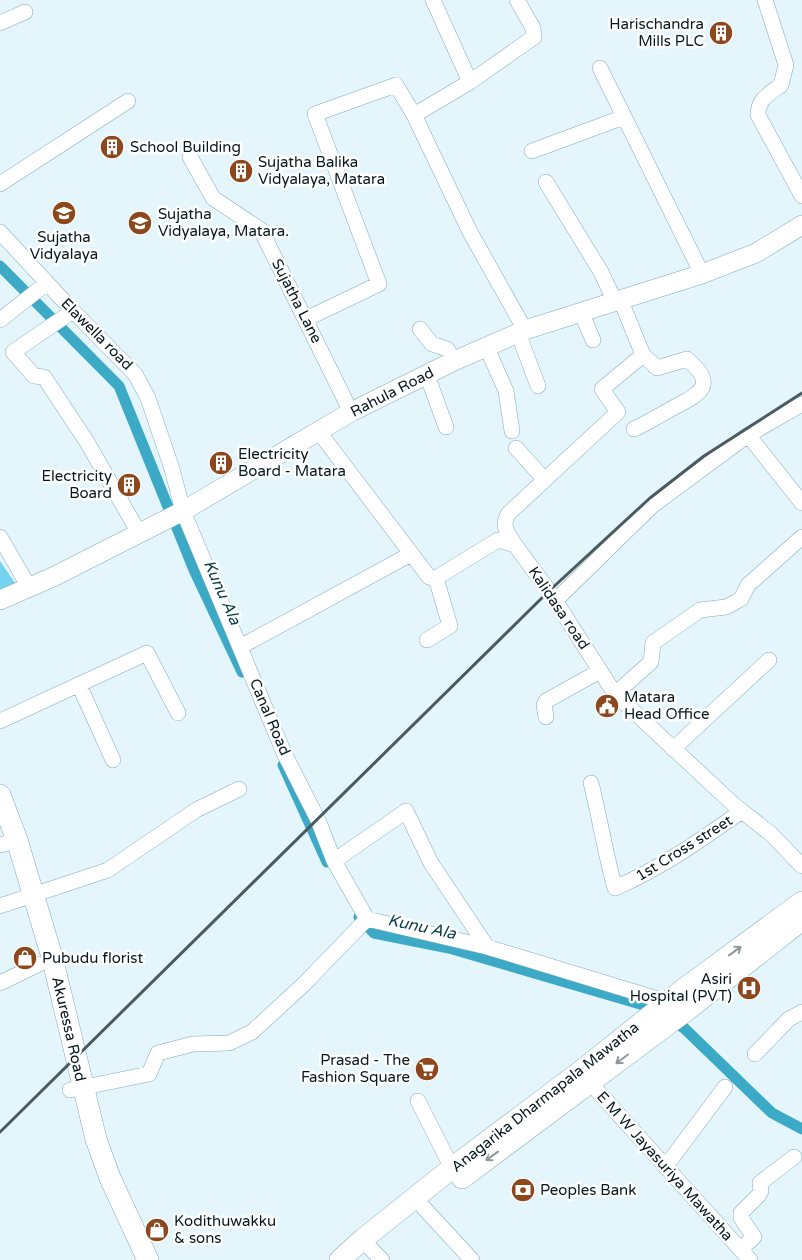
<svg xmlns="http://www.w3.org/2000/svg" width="802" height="1260" font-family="'Varela Round',sans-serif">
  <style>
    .green { fill: #74d3ef }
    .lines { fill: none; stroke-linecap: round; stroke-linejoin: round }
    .canal { stroke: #3caac7; stroke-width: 11 }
    .minor-casing { stroke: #80abb8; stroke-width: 16 }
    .major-casing { stroke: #80abb8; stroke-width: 20 }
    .highway-casing { stroke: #80abb8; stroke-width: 22 }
    .minor { stroke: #fff; stroke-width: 15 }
    .major { stroke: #fff; stroke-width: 19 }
    .highway { stroke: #fff; stroke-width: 21 }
    .rail { stroke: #495b60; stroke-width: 3 }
    .oneway { stroke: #8f9799 }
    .labels { text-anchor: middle; stroke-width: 5; stroke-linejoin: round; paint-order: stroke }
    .poi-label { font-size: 15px; fill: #07181d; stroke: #fff; text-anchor: start }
    .street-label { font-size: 15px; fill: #07181d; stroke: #fff }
    .water-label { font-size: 16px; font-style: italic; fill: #083b47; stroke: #fff }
  </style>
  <rect width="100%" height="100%" fill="#e4f6fb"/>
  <path class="green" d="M0 561 15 583 0 589Z"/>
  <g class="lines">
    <path class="canal" d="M0 266 119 386 168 507
      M177 528 194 570 242 672
      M283 765 327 862
      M359 917 374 933 449 948 647 1006 684 1028 772 1113 802 1129"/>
    <g class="minor-casing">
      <path id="minor" d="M433 0 470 82
        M765 0 786 65 781 85C769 94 758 99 758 115L802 196
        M0 23 25 12
        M600 68 702 274
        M414 115 470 82 534 37 533 28 517 0
        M532 151 624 117
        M190 157 213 198 261 230 351 412
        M546 182 601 272 615 302
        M0 184 128 101
        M0 232 73 311 135 374 148 398 172 469 183 511 284 753 318 820 334 861 367 919 487 947 674 1004
        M73 311 13 352 34 376 44 377 87 442 139 533
        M581 312 593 340
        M306 319 379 284 315 114 396 85 414 115 470 232 525 330
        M0 320 47 283
        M420 329 432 344 447 349 454 361
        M518 333 538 386
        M486 346 506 391 512 431
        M427 375 446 427
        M634 429C647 423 660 415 673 408 699 394 719 386 687 359L657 368 643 355
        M319 432 429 577 436 578 498 540 515 545 549 591 615 694 733 804 771 834 802 866
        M748 435 802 503
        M516 448 545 480
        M0 537 29 587
        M515 545C508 533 501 527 508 514L618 412 602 389 643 355 621 301
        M555 601 652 506 748 435 802 404
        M427 640 450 626 436 578
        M240 647 411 554
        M79 685 113 760
        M615 694 651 662 653 643 700 610 726 607 741 599 748 585 802 537
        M546 717 544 705 546 701 600 671
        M0 721 147 653 178 713
        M673 749 769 660
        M591 783C600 818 605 853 615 888 661 868 701 840 742 811
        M0 845 17 840
        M334 861 406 811 431 863 487 947
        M0 906 108 870 196 810 239 789
        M0 983 39 964
        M755 1054 789 1019 802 1012
        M583 1075 750 1260
        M70 1090 149 1074 158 1053 193 1044 229 1043 252 1032 304 984 367 919
        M418 1101 452 1168
        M666 1166 725 1087
        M423 1207 472 1260
        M362 1240 382 1260
        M741 1249 754 1237 741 1218V1213L759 1195 761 1191 760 1183 794 1157"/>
    </g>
    <g class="major-casing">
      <path id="major" d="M0 600 53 577 183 511 351 412 454 361 525 330 702 274 756 253 802 225"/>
    </g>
    <g class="highway-casing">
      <path id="highway" d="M0 795 17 840 52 957 96 1139 110 1178 148 1260
        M462 1178 687 1010 802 920
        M340 1260 362 1240 452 1168 581 1071 685 988 802 902"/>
    </g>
    <use href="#minor" class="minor"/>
    <use href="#major" class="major"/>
    <use href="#highway" class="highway"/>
    <path class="rail" d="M0 1132 549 591 650 498 704 456 802 393"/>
  </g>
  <defs><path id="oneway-shaft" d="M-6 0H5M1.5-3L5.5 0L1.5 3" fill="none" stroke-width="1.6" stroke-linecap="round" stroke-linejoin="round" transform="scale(1.25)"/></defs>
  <g class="oneway">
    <use href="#oneway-shaft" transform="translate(735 951) rotate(-36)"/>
    <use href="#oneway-shaft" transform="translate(622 1059) rotate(143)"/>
    <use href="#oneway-shaft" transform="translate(492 1156) rotate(144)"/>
  </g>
  <defs>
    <g id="building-disc" transform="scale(1.25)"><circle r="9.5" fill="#8c471c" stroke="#fff"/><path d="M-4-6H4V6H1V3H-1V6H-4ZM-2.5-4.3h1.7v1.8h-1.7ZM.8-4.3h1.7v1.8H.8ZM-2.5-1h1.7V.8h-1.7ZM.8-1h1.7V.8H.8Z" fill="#fff"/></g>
    <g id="school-disc" transform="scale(1.25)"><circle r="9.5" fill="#8c471c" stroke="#fff"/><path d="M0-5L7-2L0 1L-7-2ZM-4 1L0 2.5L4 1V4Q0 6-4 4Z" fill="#fff"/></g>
    <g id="civic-disc" transform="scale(1.25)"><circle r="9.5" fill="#8c471c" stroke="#fff"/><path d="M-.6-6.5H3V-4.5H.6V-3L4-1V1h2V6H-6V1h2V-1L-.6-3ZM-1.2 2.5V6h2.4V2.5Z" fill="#fff"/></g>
    <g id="shop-disc" transform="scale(1.25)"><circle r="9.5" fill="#8c471c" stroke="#fff"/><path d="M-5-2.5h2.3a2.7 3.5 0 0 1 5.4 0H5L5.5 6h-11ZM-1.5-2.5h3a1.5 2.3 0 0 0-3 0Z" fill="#fff"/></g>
    <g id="hospital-disc" transform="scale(1.25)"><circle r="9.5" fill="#8c471c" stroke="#fff"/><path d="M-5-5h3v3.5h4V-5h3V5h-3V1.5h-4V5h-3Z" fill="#fff"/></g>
    <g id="supermarket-disc" transform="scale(1.25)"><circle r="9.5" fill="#8c471c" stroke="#fff"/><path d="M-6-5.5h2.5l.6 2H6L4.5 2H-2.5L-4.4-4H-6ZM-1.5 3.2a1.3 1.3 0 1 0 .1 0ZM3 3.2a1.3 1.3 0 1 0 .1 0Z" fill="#fff"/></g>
    <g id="bank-disc" transform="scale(1.25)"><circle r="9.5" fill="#8c471c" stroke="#fff"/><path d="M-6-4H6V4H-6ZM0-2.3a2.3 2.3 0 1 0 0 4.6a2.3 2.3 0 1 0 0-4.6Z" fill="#fff"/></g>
  </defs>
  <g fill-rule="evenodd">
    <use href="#building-disc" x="721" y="33"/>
    <use href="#building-disc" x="112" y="147"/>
    <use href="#building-disc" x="241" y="171"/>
    <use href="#school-disc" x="64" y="213"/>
    <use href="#school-disc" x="140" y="223"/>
    <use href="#building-disc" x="221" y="463"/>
    <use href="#building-disc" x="129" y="485"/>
    <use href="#civic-disc" x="607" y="706"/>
    <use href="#shop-disc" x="25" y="958"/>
    <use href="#hospital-disc" x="749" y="988"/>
    <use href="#supermarket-disc" x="427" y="1069"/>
    <use href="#bank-disc" x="523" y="1190"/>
    <use href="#shop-disc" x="157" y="1230"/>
  </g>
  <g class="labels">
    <g class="poi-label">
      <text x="704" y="29" text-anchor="end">Harischandra<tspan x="704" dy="17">Mills PLC</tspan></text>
      <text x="130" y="152">School Building</text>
      <text x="258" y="167">Sujatha Balika<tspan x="258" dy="17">Vidyalaya, Matara</tspan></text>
      <text x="158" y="219">Sujatha<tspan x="158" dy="17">Vidyalaya, Matara.</tspan></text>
      <text x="64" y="242" text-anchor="middle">Sujatha<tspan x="64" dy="17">Vidyalaya</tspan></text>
      <text x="238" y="459">Electricity<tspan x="238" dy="17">Board - Matara</tspan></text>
      <text x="112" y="481" text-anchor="end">Electricity<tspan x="112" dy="17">Board</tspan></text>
      <text x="624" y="702">Matara<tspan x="624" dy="17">Head Office</tspan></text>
      <text x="42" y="963">Pubudu florist</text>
      <text x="732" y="984" text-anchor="end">Asiri<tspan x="732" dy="17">Hospital (PVT)</tspan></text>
      <text x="410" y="1065" text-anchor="end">Prasad - The<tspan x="410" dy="17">Fashion Square</tspan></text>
      <text x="540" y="1195">Peoples Bank</text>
      <text x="174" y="1226">Kodithuwakku<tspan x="174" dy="17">&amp; sons</tspan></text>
    </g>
    <g class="street-label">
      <text transform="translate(297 301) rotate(63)" y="5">Sujatha Lane</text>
      <text transform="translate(97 334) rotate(45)" y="5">Elawella road</text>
      <text transform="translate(392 392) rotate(-27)" y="5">Rahula Road</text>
      <text transform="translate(559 608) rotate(56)" y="5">Kalidasa road</text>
      <text transform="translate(270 717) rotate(67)" y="5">Canal Road</text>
      <text transform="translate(684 848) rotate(-32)" y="5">1st Cross street</text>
      <text transform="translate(69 1029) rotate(77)" y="5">Akuressa Road</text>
      <text transform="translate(545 1097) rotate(-38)" y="5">Anagarika Dharmapala Mawatha</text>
      <text transform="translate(665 1166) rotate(48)" y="5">E M W Jayasuriya Mawatha</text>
    </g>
    <g class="water-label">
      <text transform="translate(223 592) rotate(66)" y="6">Kunu Ala</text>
      <text transform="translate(422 926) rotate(12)" y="6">Kunu Ala</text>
    </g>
  </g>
</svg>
